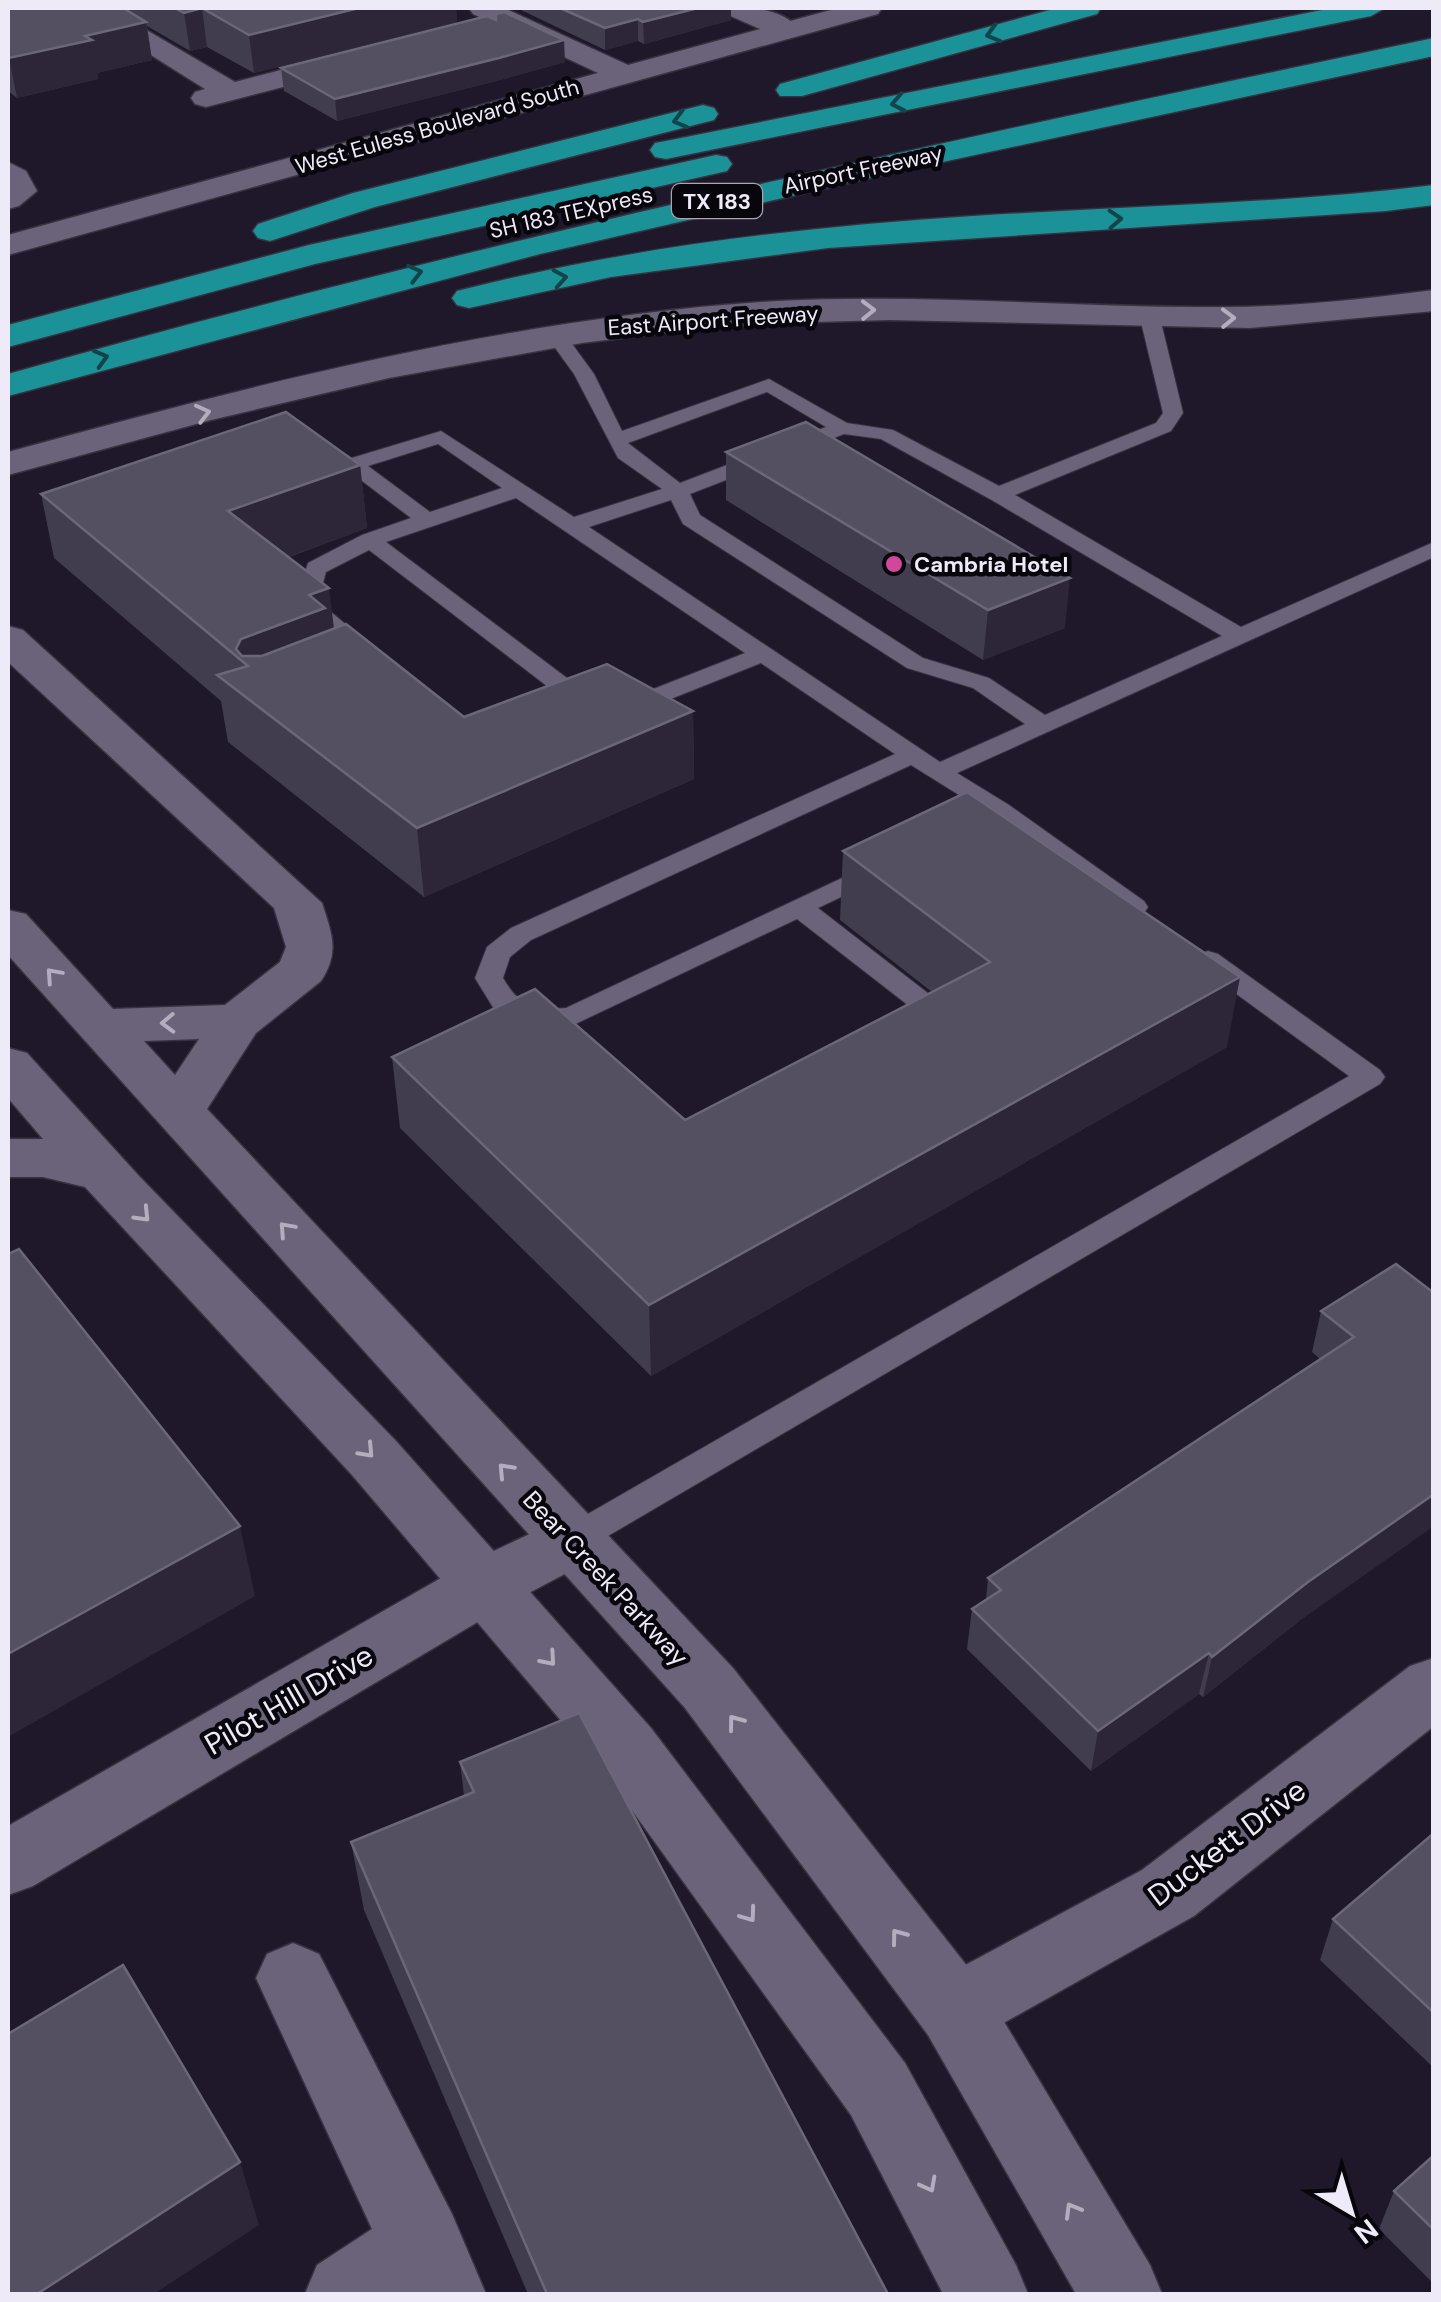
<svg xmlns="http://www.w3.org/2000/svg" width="1441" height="2302" font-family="'DM Sans',sans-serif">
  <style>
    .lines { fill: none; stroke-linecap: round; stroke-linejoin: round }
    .lane-casing { stroke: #373240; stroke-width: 2 }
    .street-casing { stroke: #373240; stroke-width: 3 }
    .secondary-casing { stroke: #373240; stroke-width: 3 }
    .highway-casing { stroke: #373240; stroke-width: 3 }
    .lane { fill: #6a6379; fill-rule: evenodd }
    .street { fill: #6a6379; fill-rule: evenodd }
    .secondary { fill: #6a6379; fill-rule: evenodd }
    .highway { fill: #1b9297; fill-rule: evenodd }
    .wall { fill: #423c4f }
    .shaded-wall { fill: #2c2638 }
    .building { fill: #544f61; stroke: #6c6778; stroke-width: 2.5 }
    .oneway { stroke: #11454b }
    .oneway2 { stroke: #b3adbe }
    .hotel-dot { fill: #d1479c; stroke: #08060c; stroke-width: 4 }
    .labels { text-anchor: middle; stroke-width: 9; stroke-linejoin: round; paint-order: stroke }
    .far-street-label { font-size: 22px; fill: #eeeaf7; stroke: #08060c }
    .shield { fill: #08060c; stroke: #a9a6b0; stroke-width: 2.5 }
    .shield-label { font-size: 22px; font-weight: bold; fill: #eeeaf7 }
    .far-poi-label { font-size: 22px; font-weight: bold; fill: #eeeaf7; stroke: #08060c; text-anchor: start }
    .street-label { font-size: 25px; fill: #eeeaf7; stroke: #08060c }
    .near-street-label { font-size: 30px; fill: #eeeaf7; stroke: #08060c }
  </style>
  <rect width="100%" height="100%" fill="#1e182a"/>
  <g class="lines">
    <g class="lane-casing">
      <path id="lane" d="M1150 312 1160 318 1183 413 1171 431 1015 495 1241 627 1434 542V557L957 773 1009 805 1144 901 1148 907 1144 913H1126L991 815 911 765 531 940 510 957 503 978C519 1006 535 1011 566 1008L876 862 885 864 889 870 885 876 818 908 960 1018 964 1024 960 1030H940L797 919 571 1026 542 1028 511 1021 494 1009 475 978 487 947 511 928 895 754 761 663 633 714H615L612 709 615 704 745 653 516 498 386 542 599 702 602 707 599 712H581L369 550 326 572 318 601 381 654 369 661 361 659 295 603 308 563 362 535 411 518 345 468 341 464 345 460 441 431 574 517 662 489 618 458 574 374 545 334 555 328 562 330 594 374 622 431 769 379 847 423 893 430 999 486 1156 423 1163 413 1140 318ZM767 392 826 427 680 483 628 443ZM844 434 881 439 990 499 1222 636 1045 715 989 678 923 658 700 515 690 494ZM438 444 502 488 430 512 368 466ZM671 500 683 524 907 668 973 688 1025 724 940 762 589 527Z
        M1208 951 1218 954 1380 1070 1385 1077 1380 1084 584 1550 572 1554 560 1550 554 1540 560 1530 1349 1076 1198 966 1194 960 1198 954Z"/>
    </g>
    <g class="street-casing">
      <path id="street" d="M76 8H109L235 82 354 51 364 54 369 60 364 66 206 107 195 104 191 98 195 92 205 89Z
        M722 8C748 6 783 8 800 30L796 36H776L726 14Z
        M8 162 26 171 37 191 19 206 8 209Z
        M572 1514 595 1522 604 1540 595 1558 508 1604 33 1886 8 1895V1826L462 1566Z
        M1434 1658V1726L1194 1916 982 2035 955 2045 928 2035 917 2010 928 1985 1142 1870 1410 1666Z
        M293 1943 319 1954 452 2214 486 2294H305L317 2265 372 2229 256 1978 267 1954Z"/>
    </g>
    <g class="secondary-casing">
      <path id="secondary" d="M469 8H504L628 65 838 8H882L878 14 8 255V235L598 73 473 14Z
        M1434 290V311L1250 328 889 320 777 323 679 331 582 343 389 378 211 420 8 475V452C259 383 515 317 777 301 926 293 1074 308 1223 307 1294 307 1364 299 1434 290Z
        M8 626 23 630 322 903C332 934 340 952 321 981L256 1033 207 1109 733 1668 982 1985 1150 2265 1162 2294H1076L928 2035 685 1708 8 955V910L26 914 113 1009 225 1005 280 962 286 947 274 908 8 662ZM199 1039 175 1075 144 1041Z
        M8 1048 27 1053 139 1176 396 1441 651 1728 905 2063 1016 2265 1028 2294H943L851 2115 603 1770 352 1475 85 1187 43 1177H8V1139H43L8 1098Z"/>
    </g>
    <g class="highway-casing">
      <path id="highway" d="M1057 8H1101L1097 14 802 96H780L776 90 780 84Z
        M1332 8H1385L1371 16 666 159 655 157 650 150 655 143 666 141Z
        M1434 38V56L896 172 540 254 8 396V374C478 241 955 139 1434 38Z
        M703 105 714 108 718 114 714 120 375 207 270 241 258 238 253 231 258 224 353 193Z
        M716 155 727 157 732 164 727 171 315 264 8 347V325L309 245Z
        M1434 185V205L1386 211 828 248 611 277 469 308 457 305 452 298 457 291C626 248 799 227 973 216 1127 206 1281 204 1434 185Z"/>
    </g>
    <use href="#lane" class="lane"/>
    <use href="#street" class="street"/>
    <use href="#secondary" class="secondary"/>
    <use href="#highway" class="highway"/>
  </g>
  <path class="wall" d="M8 8H456L457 22 254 73 207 47 190 51 147 26 152 60 97 73 98 79 17 98 8 91Z
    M509 8H731V20L644 44 638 41 605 50 521 10Z
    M565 62 500 80 337 121 284 91 281 68Z
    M726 452 1065 628 983 660 726 500Z
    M360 465 367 528 289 557 334 629 464 717 693 711 694 779 424 897 228 742 221 701 54 558 41 494Z
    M843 851 1227 1047 651 1376 400 1128 392 1057 685 1120 932 992 840 920Z
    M1396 1264 1298 1622 1203 1697 1199 1694 1091 1771 967 1649 972 1609 986 1600 988 1578 1320 1359 1312 1352 1321 1311Z
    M460 1762 888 2294H528L364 1910 351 1842 464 1796Z
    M1434 1833V2068L1320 1960 1333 1919Z
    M1434 2155V2284L1379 2229 1394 2191Z"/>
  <path class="shaded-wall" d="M202 8 207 47 190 51 184 13Z
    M359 8H456L457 22 254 73 249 35Z
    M698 8H731V20L644 44 643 22Z
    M638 19V41L605 50V28Z
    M146 22 152 60 97 73 98 79 17 98 9 58 85 36Z
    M564 40 565 62 500 80 337 121 335 99Z
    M360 465 367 528 238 575 228 511Z
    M1070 578 1065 628 983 660 988 610Z
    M329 588 337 653 248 666 236 649 241 639 309 595Z
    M693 711 694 779 424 897 417 828Z
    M1240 977 1227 1047 651 1376 649 1305Z
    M1434 1494V1526L1298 1622 1203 1697 1212 1657 1308 1582Z
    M240 1526 255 1596 8 1737V1654Z
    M1209 1653 1199 1694 1091 1771 1098 1731Z
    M240 2162 259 2225 154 2294H37Z"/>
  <path class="building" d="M8 8H123L146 22 85 36 92 40 9 58 8 57Z
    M175 8H359L249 35 202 8 184 13Z
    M560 8H698L643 22 638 19 605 28Z
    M504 12 564 40 499 58 335 99 281 68 487 16 496 20V14Z
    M286 412 360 465 228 511 329 588 309 595 325 608 241 639 236 649 242 656H262L346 624 464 717 607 664 693 711 417 828 217 675 248 666 41 494Z
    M806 422 1070 578 988 610 726 452Z
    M967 792 1240 977 649 1305 392 1057 535 989 685 1120 990 962 843 851Z
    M19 1249 240 1526 8 1654V1254Z
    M1396 1264 1434 1293V1494L1308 1582 1212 1657 1209 1653 1098 1731 972 1609 1001 1590 988 1578 1354 1337 1321 1311Z
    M579 1713 888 2294H547L351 1842 474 1792 460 1762Z
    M1434 1833V2013L1333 1919Z
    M123 1965 240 2162 37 2294H8V2034Z
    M1434 2155V2230L1394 2191Z"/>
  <defs><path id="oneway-chevron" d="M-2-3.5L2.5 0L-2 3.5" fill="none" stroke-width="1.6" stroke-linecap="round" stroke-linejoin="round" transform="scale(2.5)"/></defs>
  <g class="oneway">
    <use href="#oneway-chevron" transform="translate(993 34) rotate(164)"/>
    <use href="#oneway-chevron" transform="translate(898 103) rotate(169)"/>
    <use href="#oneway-chevron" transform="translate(680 120) rotate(165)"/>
    <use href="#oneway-chevron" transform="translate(1115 219) rotate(-3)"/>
    <use href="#oneway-chevron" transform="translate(415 273) rotate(-14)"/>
    <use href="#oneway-chevron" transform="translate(560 278) rotate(-10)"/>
    <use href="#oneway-chevron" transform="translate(101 358) rotate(-16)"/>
  </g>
  <g class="oneway2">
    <use href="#oneway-chevron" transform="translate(868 310) rotate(-1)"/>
    <use href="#oneway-chevron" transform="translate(1228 318) rotate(-1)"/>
    <use href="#oneway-chevron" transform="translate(203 413) rotate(-14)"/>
    <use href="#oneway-chevron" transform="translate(53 975) rotate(-132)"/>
    <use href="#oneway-chevron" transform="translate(168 1023) rotate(178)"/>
    <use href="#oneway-chevron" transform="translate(143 1215) rotate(46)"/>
    <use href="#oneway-chevron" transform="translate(286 1229) rotate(-132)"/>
    <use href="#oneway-chevron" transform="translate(367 1451) rotate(47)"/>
    <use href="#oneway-chevron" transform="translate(505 1470) rotate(-133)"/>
    <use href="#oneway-chevron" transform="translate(549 1659) rotate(49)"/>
    <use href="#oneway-chevron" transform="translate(735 1722) rotate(-127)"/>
    <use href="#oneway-chevron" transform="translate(749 1915) rotate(54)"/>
    <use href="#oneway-chevron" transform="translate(898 1936) rotate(-127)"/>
    <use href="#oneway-chevron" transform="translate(929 2185) rotate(62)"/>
    <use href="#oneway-chevron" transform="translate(1072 2210) rotate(-120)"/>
  </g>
  <circle class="hotel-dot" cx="894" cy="564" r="10"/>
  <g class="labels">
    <g class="far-street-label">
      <text transform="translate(437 126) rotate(-16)" y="8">West Euless Boulevard South</text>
      <text transform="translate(863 169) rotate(-12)" y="8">Airport Freeway</text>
      <text transform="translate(571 212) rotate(-13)" y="8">SH 183 TEXpress</text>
      <text transform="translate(713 320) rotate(-4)" y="8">East Airport Freeway</text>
    </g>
    <rect class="shield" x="672" y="184" width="90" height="34" rx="8"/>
    <g class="shield-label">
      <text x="717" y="209">TX 183</text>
    </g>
    <g class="far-poi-label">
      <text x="914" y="572">Cambria Hotel</text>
    </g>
    <g class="street-label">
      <text transform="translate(606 1578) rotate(47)" y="9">Bear Creek Parkway</text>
    </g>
    <g class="near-street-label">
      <text transform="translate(289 1700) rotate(-30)" y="10">Pilot Hill Drive</text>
      <text transform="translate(1227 1843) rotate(-37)" y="10">Duckett Drive</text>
    </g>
  </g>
  <rect width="1441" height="2302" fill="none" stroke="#eeeaf7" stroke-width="20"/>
  <g transform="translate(1351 2212) rotate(142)" stroke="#08060c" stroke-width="8" paint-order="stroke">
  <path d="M0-8L18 38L0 25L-18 38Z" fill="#eeeaf7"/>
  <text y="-15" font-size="28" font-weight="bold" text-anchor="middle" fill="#eeeaf7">N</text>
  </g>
</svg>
